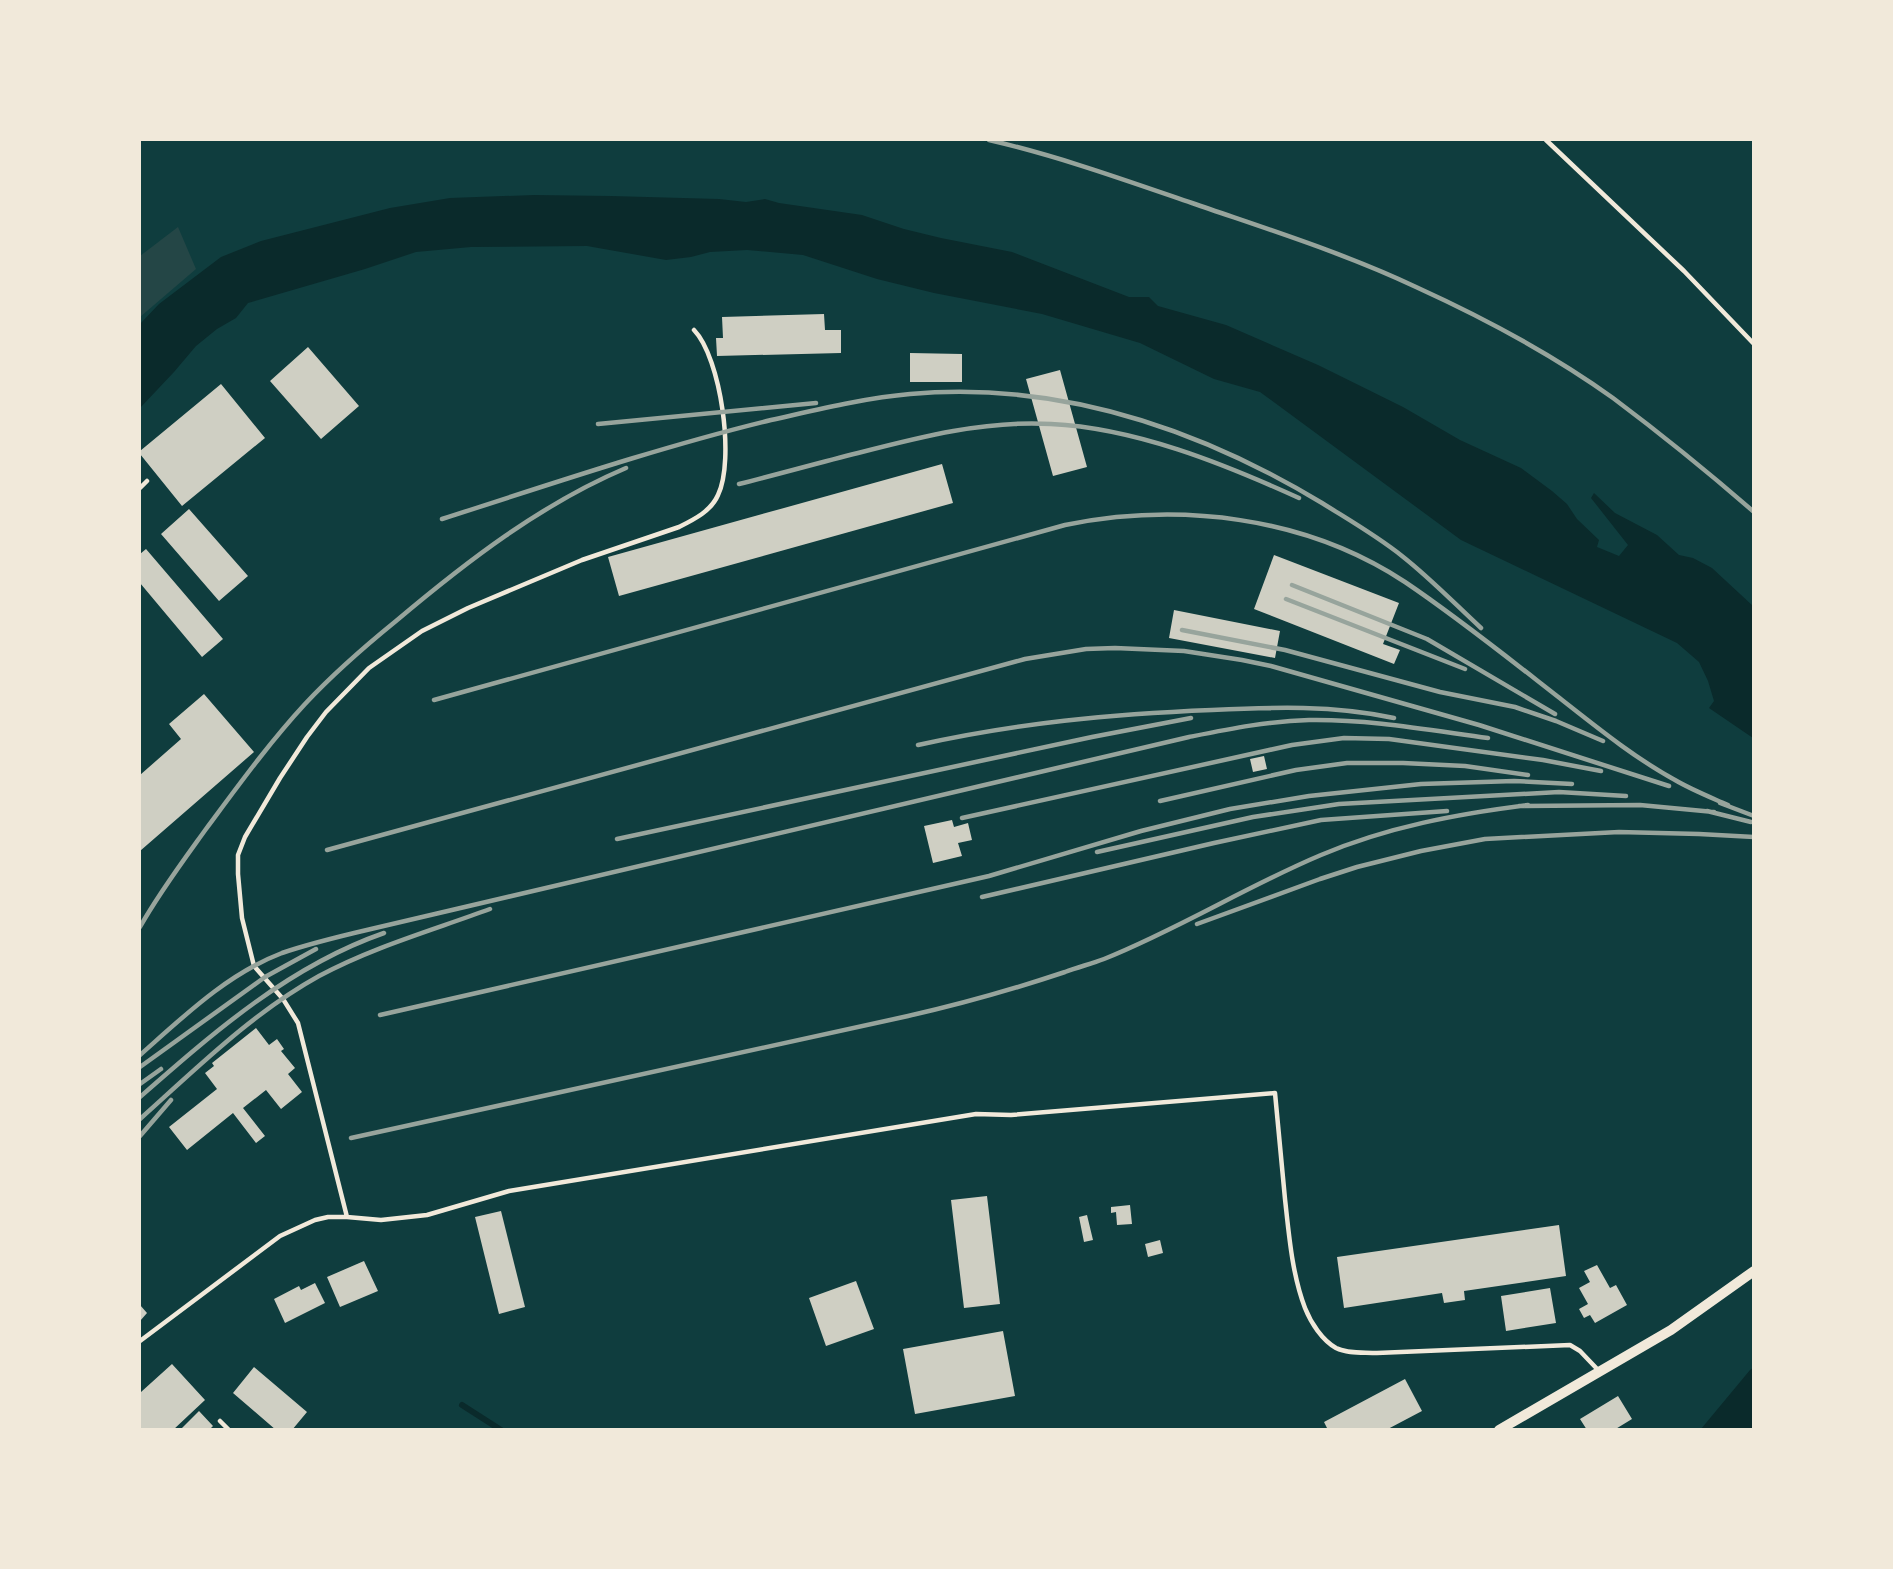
<svg xmlns="http://www.w3.org/2000/svg" width="1893" height="1569" font-family="'Sofia Sans Condensed',sans-serif">
  <style>
    .green { fill: #244646 }
    .water { fill: #0a2a2b }
    .lines { fill: none; stroke-linecap: round; stroke-linejoin: round }
    .stream { stroke: #0a2a2b; stroke-width: 6 }
    .building { fill: #cfcfc3 }
    .service { stroke: #f1e9da; stroke-width: 4.5 }
    .tertiary { stroke: #f1e9da; stroke-width: 10 }
    .rail { stroke: #97a49c; stroke-width: 4.5 }
  </style>
  <rect width="100%" height="100%" fill="#0f3d3e"/>
  <path class="green" d="M178 227 196 269 140 317V256Z"/>
  <path class="water" d="M534 195 611 196 719 199 746 202 765 199 779 203 862 215 904 229 941 238 1012 252 1129 297H1149L1158 306 1226 325 1318 365 1403 407 1460 440 1521 468 1552 491 1567 504 1577 519 1599 540 1597 547 1619 556 1628 545 1591 498 1594 493 1615 513 1657 535 1679 555 1693 558 1712 568 1753 606V738L1709 708 1714 701 1708 681 1699 662 1677 643 1461 540 1260 392 1214 379 1140 343 1042 314 934 293 877 279 803 255 747 250 710 252 691 257 666 260 587 246 471 247 416 252 365 269 248 303 236 318 217 329 196 346 174 372 140 408V324L159 304 221 257 261 241 390 208 450 198Z
    M1753 1368V1429H1701L1750 1370Z"/>
  <g class="lines">
    <path class="stream" d="M462 1405 501 1430"/>
  </g>
  <path class="building" d="M824 314 825 330H841V353L717 356 716 338H723L722 317Z
    M308 347 359 406 321 439 270 381Z
    M910 353 962 354V382H910Z
    M1060 370 1087 467 1053 476 1026 379Z
    M221 384 265 438 182 506 140 454V451Z
    M942 464 953 503 619 596 608 557Z
    M189 509 248 576 219 601 161 534Z
    M146 549 223 639 202 657 140 583V554Z
    M1274 555 1399 603 1383 644 1400 650 1394 664 1254 609Z
    M1174 610 1280 631 1275 658 1169 638Z
    M204 694 254 752 140 851V775L181 739 169 724Z
    M1264 756 1267 769 1253 772 1250 759Z
    M952 820 954 827 968 823 972 840 958 843 962 856 933 863 924 826Z
    M256 1028 269 1045 277 1039 284 1049 281 1051 295 1068 288 1074 302 1092 281 1109 266 1090 243 1108 265 1136 256 1143 233 1113 187 1150 169 1127 217 1089 205 1073 214 1066 212 1063Z
    M987 1196 1000 1304 964 1308 951 1200Z
    M1130 1205 1132 1224 1117 1225 1116 1212 1111 1213V1207Z
    M501 1211 525 1307 499 1314 475 1217Z
    M1087 1215 1093 1240 1084 1242 1079 1217Z
    M1559 1225 1566 1276 1464 1291 1465 1300 1444 1303 1442 1293 1344 1308 1337 1257Z
    M1160 1240 1163 1253 1148 1257 1145 1244Z
    M364 1261 378 1291 340 1307 327 1277Z
    M1597 1265 1610 1288 1616 1285 1627 1305 1595 1323 1590 1315 1584 1318 1579 1309 1588 1304 1579 1288 1590 1282 1584 1271Z
    M856 1281 874 1329 826 1346 809 1298Z
    M315 1283 325 1303 285 1323 274 1299 299 1286 301 1290Z
    M1550 1288 1556 1323 1506 1331 1501 1296Z
    M140 1305 147 1313 140 1321Z
    M1003 1331 1015 1396 915 1414 903 1349Z
    M172 1364 205 1400 173 1430H140V1390L141 1392Z
    M254 1367 307 1412 292 1430H276L233 1393Z
    M1405 1379 1422 1411 1386 1430H1328L1324 1422Z
    M1618 1396 1632 1419 1614 1430H1587L1580 1419Z
    M199 1411 213 1426 209 1430H180Z"/>
  <g class="lines">
    <path class="service" d="M1546 140 1684 271 1754 344
      M694 330C721 358 735 460 718 495 711 511 695 519 679 527L582 560 468 608 422 631 369 668 326 712 307 737 280 778 245 837 238 855V874L242 918 254 966 283 999 298 1023 347 1217 381 1220 427 1215 509 1191 976 1114 1011 1115 1275 1093C1278 1128 1282 1164 1285 1199 1289 1235 1292 1274 1305 1308 1311 1323 1322 1340 1336 1348 1348 1354 1364 1352 1377 1353L1570 1345 1580 1351 1600 1372
      M140 488 147 481
      M140 1341 280 1236 315 1220 328 1217H347
      M220 1421 229 1430"/>
    <path class="tertiary" d="M1499 1430 1671 1330 1754 1271"/>
    <path class="rail" d="M989 140C1058 156 1125 180 1192 203 1267 229 1344 253 1416 287 1484 318 1552 354 1613 398 1661 434 1708 472 1754 512
      M598 424 816 403
      M739 484C779 474 818 463 858 453 920 437 986 420 1051 424 1135 428 1222 463 1299 498
      M442 519C551 484 660 447 771 420 816 410 864 398 910 394 1059 381 1196 427 1322 503 1349 520 1377 536 1402 556 1430 578 1455 604 1481 628
      M1292 585 1427 639 1555 714
      M1286 599 1465 669
      M1182 630 1285 650 1440 692 1515 707 1556 721 1603 741
      M434 700 1065 525C1179 502 1305 516 1405 582 1457 617 1507 657 1557 696 1594 725 1633 757 1675 780 1692 790 1710 797 1728 805
      M918 745C1017 723 1111 714 1212 710 1274 707 1333 705 1394 718
      M1160 801 1296 770 1347 763H1403L1465 766 1528 775
      M1720 803 1754 816
      M1519 806 1640 805 1714 812
      M1707 811 1751 822
      M962 818 1292 745 1344 738 1389 739 1543 760 1601 771
      M617 839 1092 737 1191 718
      M327 850 1025 659 1086 649 1115 648 1184 651 1242 660 1271 666 1479 725 1669 786
      M1097 852 1253 817 1339 804 1559 792 1626 796
      M982 897 1214 843 1321 820 1447 811
      M1197 924 1320 879 1357 867 1421 851 1485 839 1619 832 1699 834 1754 837
      M140 927C159 893 183 861 206 829 238 786 269 743 305 704 333 674 364 647 396 621 466 562 541 504 626 468
      M380 1015 989 876 1141 831 1230 809 1309 796 1421 784 1514 781 1572 784
      M140 1055C183 1017 227 974 282 953 311 943 341 936 371 929L1189 737C1229 729 1268 721 1309 720 1369 719 1429 730 1488 738
      M140 1067 265 977 316 949
      M140 1084 161 1069
      M140 1097C213 1033 289 966 384 933
      M140 1119C196 1069 252 1013 319 976 373 947 433 930 490 909
      M140 1136 171 1100
      M351 1138 908 1016C961 1004 1014 989 1065 972 1078 967 1091 964 1104 959 1179 929 1247 886 1321 855 1387 827 1457 814 1528 805"/>
  </g>
  <rect width="1893" height="1569" fill="none" stroke="#f1e9da" stroke-width="282"/>
</svg>
